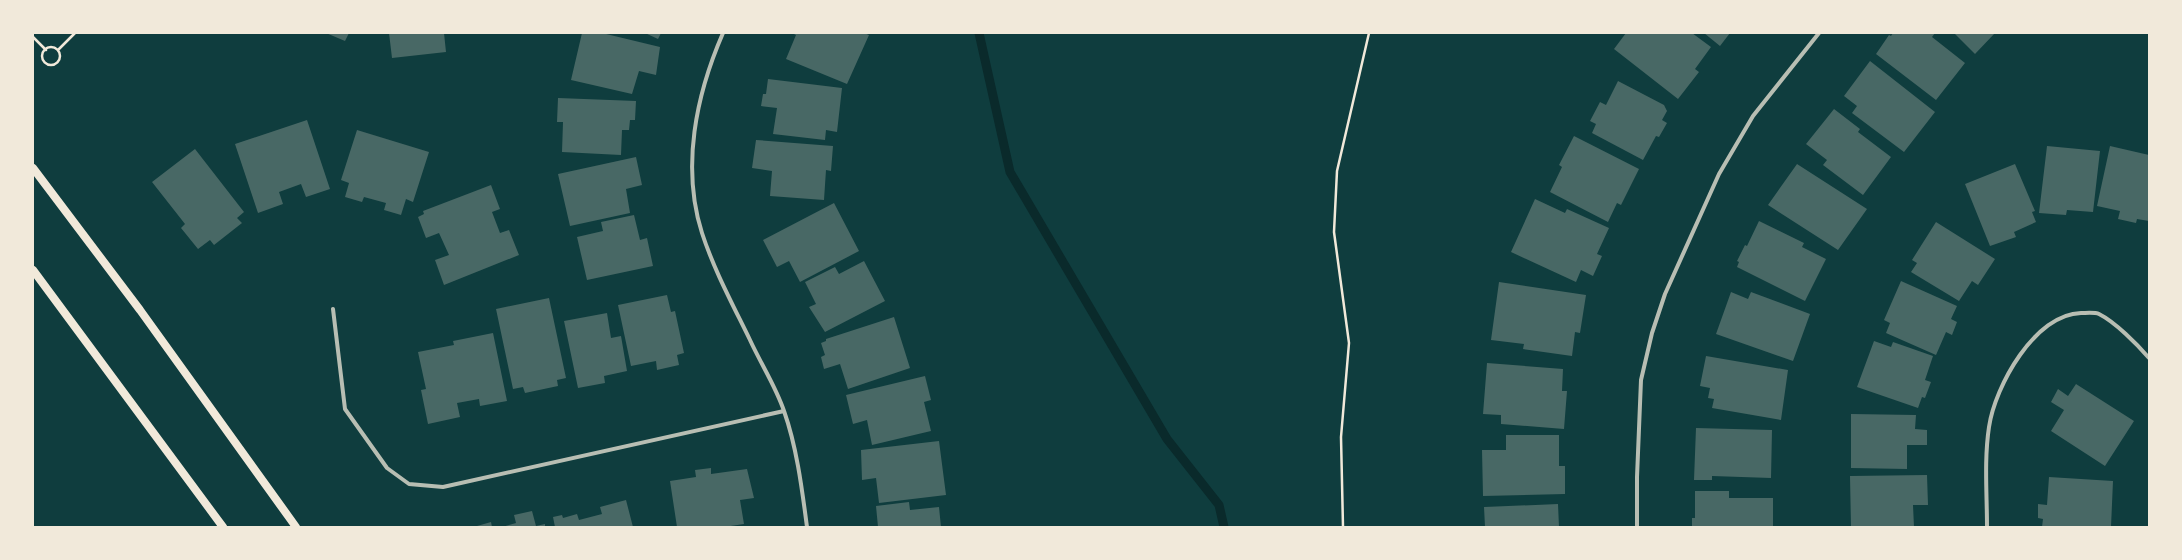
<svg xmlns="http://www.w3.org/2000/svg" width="2182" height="560" font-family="'Work Sans',sans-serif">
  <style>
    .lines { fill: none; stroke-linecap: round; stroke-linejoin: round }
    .stream { stroke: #0a2a2b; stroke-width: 9 }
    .building { fill: #486865 }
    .path { stroke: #f1e9da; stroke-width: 2.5 }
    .minor { stroke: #b8beb3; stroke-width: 4 }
    .secondary { stroke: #f1e9da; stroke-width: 8 }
  </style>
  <rect width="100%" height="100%" fill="#0f3d3e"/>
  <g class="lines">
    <path class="stream" d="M979 33 1010 172 1167 439 1219 505 1224 527"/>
  </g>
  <path class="building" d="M326 33H349L345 41Z
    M389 33H444L446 52 392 58Z
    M582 33H602L660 47 656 75 639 71 632 94 571 80Z
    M645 33H661L658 39Z
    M792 33H864L869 35 847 84 786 59 796 35Z
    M1626 33H1692L1711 47 1695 69 1699 72 1678 99 1614 49Z
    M1704 33H1730L1720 46Z
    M1893 33H1935L1932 37 1965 63 1936 100 1876 54 1889 35 1891 36Z
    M1954 33H1995L1975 54Z
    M1870 61 1935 112 1904 152 1852 113 1857 106 1844 96Z
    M768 79 842 88 837 132 826 130 825 140 773 134 777 108 761 106 763 94H766Z
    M1618 81 1664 105 1667 111 1662 120 1667 123 1659 137 1656 136 1643 160 1592 133 1596 124 1590 121 1600 102 1606 105Z
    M558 98 636 101 635 120H630L629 130H622L621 155 562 152 563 122H557Z
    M1834 109 1860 129 1858 132 1891 157 1863 195 1823 165 1827 160 1806 144Z
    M307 120 330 189 306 197 301 184 279 192 283 204 258 213 235 144Z
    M357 130 429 152 413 202 406 199 401 215 384 210 386 203 364 197 362 202 345 197 349 183 341 180Z
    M1574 136 1639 169 1621 205 1617 203 1608 222 1550 192 1562 167 1559 165Z
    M756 140 833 146 831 171 826 170 824 200 770 196 772 171 752 168Z
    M2047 146 2100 151 2093 212 2067 210 2066 215 2039 213Z
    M2110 146 2149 155V221L2137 219 2136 223 2118 219 2120 211 2097 206Z
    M195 149 244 212 237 218 242 223 214 245 210 240 198 249 181 228 185 224 152 182Z
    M636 157 642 185 626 189 630 213 570 226 558 174Z
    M1797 164 1867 209 1838 250 1768 205Z
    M2015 164 2035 211 2032 212 2036 222 2014 232 2016 237 1990 246 1965 184Z
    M491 185 500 209 492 212 500 233 509 230 519 255 444 285 435 260 449 255 439 233 426 238 418 217 424 214 423 211Z
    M1535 199 1565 213 1567 209 1609 228 1597 254 1602 256 1593 276 1581 270 1576 282 1511 252Z
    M834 203 859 251 800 282 789 261 777 267 763 240Z
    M634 215 640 240 647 238 653 266 587 280 577 237 603 231 601 222Z
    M1759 221 1804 243 1802 247 1826 259 1805 301 1737 267 1739 262 1737 261 1745 245 1747 246Z
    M1936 222 1995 259 1978 285 1972 281 1959 301 1911 272 1917 263 1912 260Z
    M864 261 885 301 825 332 809 307 816 304 805 282 835 267 839 274Z
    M1901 281 1957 306 1951 319 1957 322 1952 335 1946 332 1936 355 1886 333 1890 323 1884 320Z
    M1499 282 1586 295 1580 333 1575 332 1572 356 1523 349 1524 344 1491 340Z
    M1731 292 1748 299 1751 292 1810 314 1793 361 1716 334Z
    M667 295 671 312 675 311 684 353 677 355 679 365 657 370 656 361 631 366 618 305Z
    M549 298 566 378 557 380 558 386 525 393 523 387 513 389 496 309Z
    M607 313 611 338 621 336 627 371 604 376 605 383 578 388 564 321Z
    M894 317 910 368 848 389 840 364 824 369 821 357 825 355 821 343 826 341V339Z
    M493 333 507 401 480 406 479 399 457 403 460 417 428 424 421 390 426 389 418 352 454 345 453 341Z
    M1874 341 1891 347 1893 342 1933 356 1925 380 1931 382 1925 398 1922 397 1918 408 1857 387Z
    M1706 356 1788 370 1781 420 1712 408 1714 399 1708 398 1710 388 1700 386Z
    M1487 363 1563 369 1562 391H1567L1564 429 1501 424V415L1483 414Z
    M925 376 931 400 924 402 931 431 872 445 867 420 853 424 846 395Z
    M2076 384 2134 421 2105 466 2051 431 2064 410 2051 402 2058 389 2068 396Z
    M1851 414 1916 415 1915 429 1927 430V445H1907V469L1851 468Z
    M1696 428 1772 430 1771 478 1712 476V480H1694Z
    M1506 435H1559V466H1565V494L1483 496 1482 450H1506Z
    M939 441 946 495 879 503 876 478 862 480 861 450Z
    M711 468V474L747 469 754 498 740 500 744 524 724 527H677L670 481 696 477 695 470Z
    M1927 475 1928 505H1913L1914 527H1851L1850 476Z
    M2049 477 2113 481 2111 527H2042L2043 519 2038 518V504L2047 505Z
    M1695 491H1729V498H1773V527H1692V518H1695Z
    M626 500 633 527H555L553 517 562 515 563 518 577 514 579 520 602 514 600 507Z
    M909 502 910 510 939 507 941 527H878L876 506Z
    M1558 504 1559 527H1485L1484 507Z
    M532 511 536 526 545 524V527H502L516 523 514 515Z
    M491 522 492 527H477V526Z"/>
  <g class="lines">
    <path class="path" d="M33 37 46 50
      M42 56a9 9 0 1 1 18 0a9 9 0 1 1-18 0Z
      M58 50 75 33
      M1343 527 1341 437 1349 343 1334 232 1337 171 1369 33"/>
    <path class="minor" d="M723 33C696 95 681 167 702 233 714 270 733 305 750 340 761 364 776 387 784 411 797 448 802 489 807 527
      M333 309 345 409 387 468 409 484 443 487 784 411
      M1637 527V477L1641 380 1652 333 1665 294 1719 174 1753 116 1819 33
      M1987 527C1987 494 1984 460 1989 427 1995 386 2035 314 2081 313 2086 313 2095 312 2099 314 2115 322 2137 344 2149 358"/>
    <path class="secondary" d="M33 168 140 310 296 527
      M33 270 223 527"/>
  </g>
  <rect width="2182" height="560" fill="none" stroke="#f1e9da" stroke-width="68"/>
</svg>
